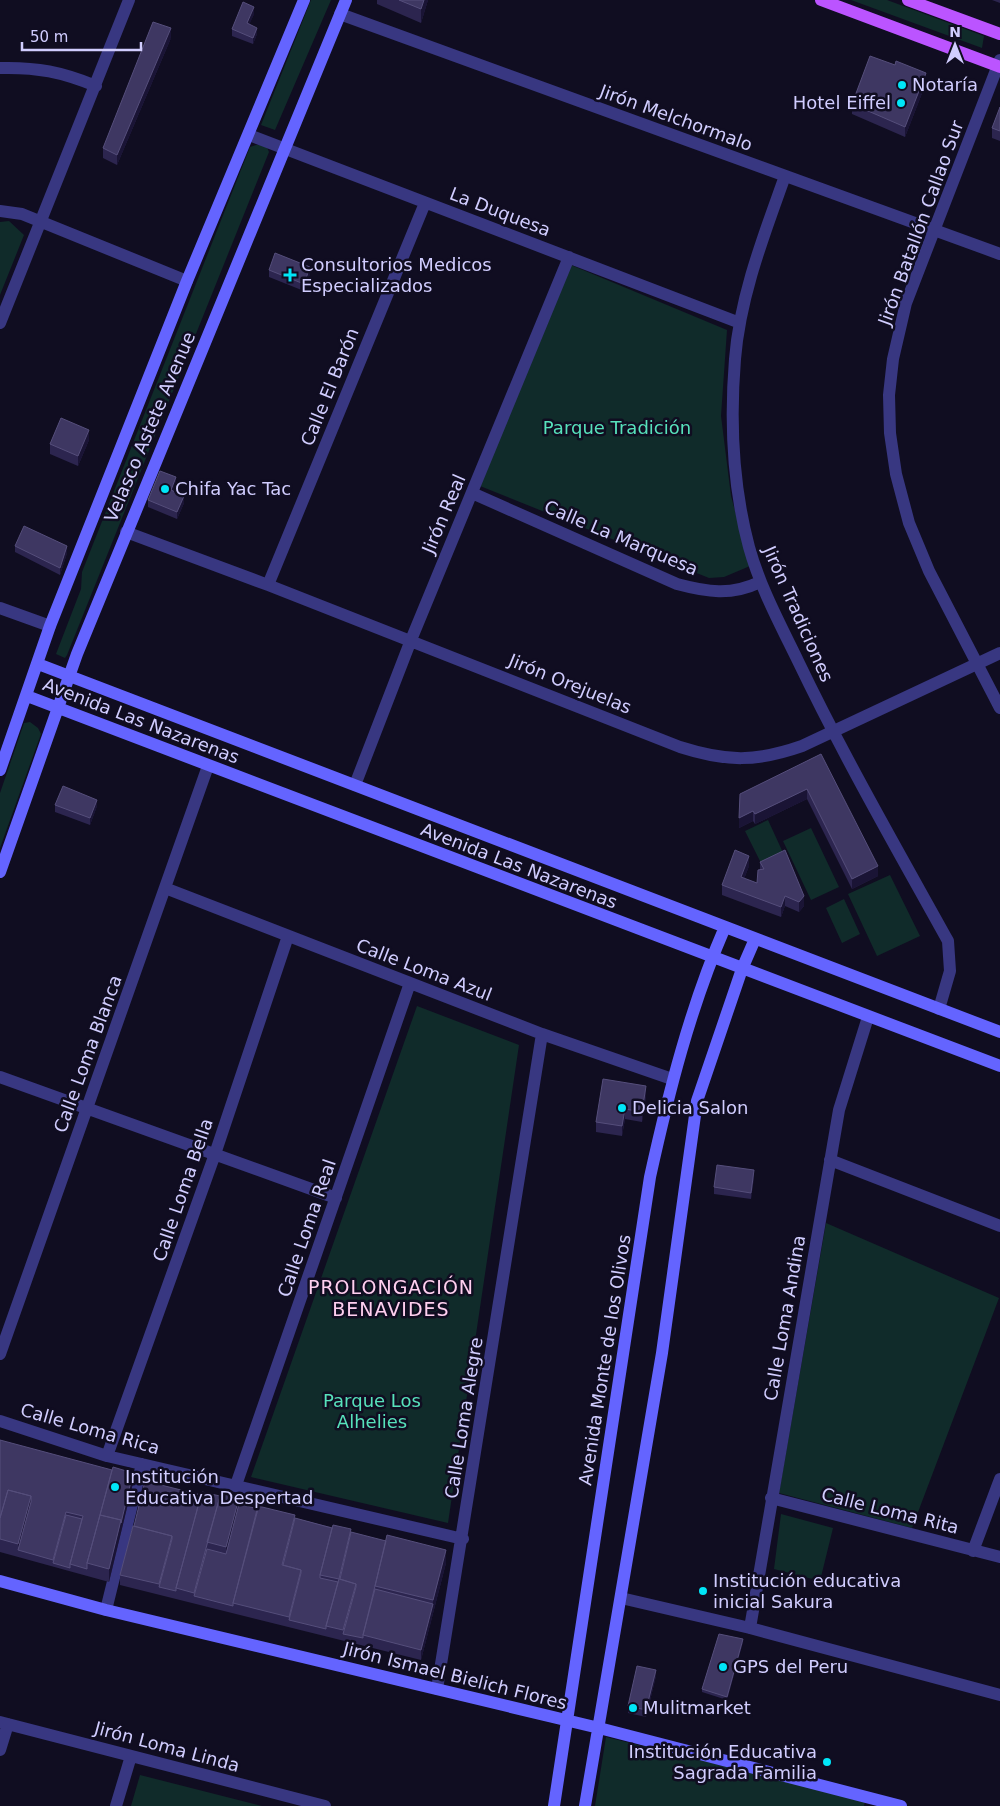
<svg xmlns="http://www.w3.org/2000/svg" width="1000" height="1806" font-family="'DejaVu Sans',sans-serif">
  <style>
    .green { fill: #102b2a }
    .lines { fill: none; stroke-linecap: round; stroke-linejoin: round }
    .street { stroke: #383781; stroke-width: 12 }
    .secondary { stroke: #6464ff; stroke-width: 12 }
    .primary { stroke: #bb54ff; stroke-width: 12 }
    .wall { fill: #2c254f }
    .shaded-wall { fill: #1a1435 }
    .building { fill: #3e3762; stroke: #554e7b }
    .poi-dot { fill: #00e6f8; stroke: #100d21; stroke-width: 2 }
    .labels { text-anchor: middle; stroke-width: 5; stroke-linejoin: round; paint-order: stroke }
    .poi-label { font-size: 18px; fill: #d1cdff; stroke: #100d21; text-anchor: start }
    .street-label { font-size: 18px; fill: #d1cdff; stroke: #100d21 }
    .park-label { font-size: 18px; fill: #57e1bb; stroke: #100d21 }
    .neighbourhood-label { font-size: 19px; letter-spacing: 1px; fill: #ffcfef; stroke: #100d21 }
  </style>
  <rect width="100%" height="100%" fill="#100d21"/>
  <path class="green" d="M311 0H331L275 130 261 125Z
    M851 0H887L984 36 982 48Z
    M256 145H266L269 152 67 655 65 658 56 654 81 589 82 572 250 147Z
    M9 221 24 235 0 295V222Z
    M571 265 727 330 721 416 731 496 750 566 724 577 709 578 480 486Z
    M30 722 38 728 41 734 0 848V793L24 723Z
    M768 820 785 857 763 867 745 831Z
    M811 828 839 887 811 900 783 841Z
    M890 875 920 936 877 956 848 894Z
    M844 899 860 934 842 943 826 908Z
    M417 1006 519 1045 448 1523 251 1477Z
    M826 1223 999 1298 912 1528 779 1493Z
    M781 1514 833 1528 820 1581 774 1569Z
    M606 1737 865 1801 864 1806H595Z
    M140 1775 262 1806H131Z"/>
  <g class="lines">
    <path class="street" d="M340 14 1000 254
      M1000 60 906 303 893 359 889 395 890 433 896 474 909 523 929 571 1000 708
      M0 68C37 67 62 72 96 86
      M249 135 740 323
      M785 176C764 235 740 296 735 359 730 420 733 487 749 547 760 587 780 624 798 661 844 757 897 849 948 941L950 971 939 1009
      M0 211 22 214 187 281
      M0 323 129 0
      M472 493 677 584C707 592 731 596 760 582
      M126 532 268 585 680 747C727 762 756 762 802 746L1000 653
      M268 585 425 203
      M0 608 50 626
      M355 785 411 640 569 257
      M165 888 542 1034 672 1079
      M0 1077 336 1198
      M830 1160 1000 1226
      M0 1354 208 766
      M0 1421 107 1456 463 1539
      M107 1456 215 1154 288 936
      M236 1485 410 983
      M771 1498 1000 1557
      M973 1551 1000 1479
      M621 1598 750 1628 1000 1695
      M106 1610 142 1464
      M750 1628 839 1110 868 1017
      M437 1689 542 1034
      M0 1722 325 1806
      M0 1750 8 1724
      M116 1806 131 1756"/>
    <path class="secondary" d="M38 664 1000 1032
      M27 696 1000 1066
      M0 770 50 626 187 281 304 0
      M0 872 77 654 346 0
      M0 1581 106 1610 599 1728 901 1806
      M554 1806 650 1177C669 1091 690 1008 725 927
      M585 1806 662 1353 697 1101 742 969 755 939"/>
    <path class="primary" d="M821 0 1000 67
      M908 0 1000 34"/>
  </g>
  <path class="wall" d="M377 0H428L421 23 377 4Z
    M992 0H1000V3Z
    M254 14 249 24 257 34 253 44 232 36V29Z
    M171 38 117 165 103 158V148Z
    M895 65 926 83 905 137 852 114V104Z
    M1000 107V141L992 138V128Z
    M269 270 310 274 304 291 269 277Z
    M89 440 78 466 50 454V444Z
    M176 484 173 491 184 503 177 519 148 507V500Z
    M15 546 67 553 60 575 15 552Z
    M821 754 878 876 852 889 807 799 755 824 753 821 739 828 740 794Z
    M55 805 97 806 90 825 55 812Z
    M760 862 804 906 799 912 785 906 781 917 722 895V885L749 866 744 879 757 883 760 870Z
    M646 1096 642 1122 625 1119 622 1136 596 1132V1122Z
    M754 1177 751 1199 714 1194V1187Z
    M0 1440 133 1483 109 1582 0 1552Z
    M201 1495 351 1532 446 1563 421 1660 120 1585V1575Z
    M743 1642 727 1700 702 1692V1689Z
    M656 1676 646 1717 628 1713V1706Z"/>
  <path class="shaded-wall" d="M424 0H428L421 23V9Z
    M254 7V14L247 30V23Z
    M171 28V38L117 165V155Z
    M257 28V34L253 44V38Z
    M926 73V83L905 137V127Z
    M310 267V274L304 291V284Z
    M89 430V440L78 466V456Z
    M176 477V484L171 496V490Z
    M184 496V503L177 519V512Z
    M67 546V553L60 575V568Z
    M807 789V799L755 824V814Z
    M97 800V806L90 825V818Z
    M753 811V821L739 828V818Z
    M749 856V866L741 887V877Z
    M878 866V876L852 889V879Z
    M785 896V906L781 917V907Z
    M804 896V906L799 912V902Z
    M646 1086V1096L642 1122V1112Z
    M625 1109V1119L622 1136V1126Z
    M754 1170V1177L751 1199V1193Z
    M133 1473V1483L109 1582V1569Z
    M31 1496V1509L18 1550V1544Z
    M239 1498V1511L226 1560V1547Z
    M446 1550V1563L421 1660V1650Z
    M743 1639V1642L727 1700V1697Z
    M656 1670V1676L646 1717V1710Z"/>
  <path class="building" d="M399 0H424L421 9Z
    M243 2 254 7 247 23 257 28 253 38 232 29Z
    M153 22 171 28 117 155 103 148Z
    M870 56 895 65 896 61 926 73 905 127 852 104Z
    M1000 107V131L992 128Z
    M275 253 310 267 304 284 269 270Z
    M61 418 89 430 78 456 50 444Z
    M160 471 176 477 171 490 184 496 177 512 148 500Z
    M24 526 67 546 60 568 15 546Z
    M821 754 878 866 852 879 807 789 755 814 753 811 739 818 740 794Z
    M63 786 97 800 90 818 55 805Z
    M735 850 749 856 741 877 757 883 758 870 764 869 760 862 785 850 804 896 799 902 785 896 781 907 722 885Z
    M603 1079 646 1086 642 1112 625 1109 622 1126 596 1122Z
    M717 1165 754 1170 751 1193 714 1187Z
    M0 1440 112 1470 100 1515 87 1563V1569L70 1564 83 1516 66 1512 53 1560 18 1550 31 1502V1496L8 1490 0 1518Z
    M113 1467 133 1473 121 1523V1520L100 1515Z
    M145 1481 201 1495 176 1588V1591L159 1587 172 1539V1536L134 1526Z
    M8 1490 31 1496 18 1544 0 1539V1518Z
    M202 1492 220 1496 194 1593 176 1588Z
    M221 1493 239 1498 226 1547 207 1542Z
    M239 1504 258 1509 233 1603V1606L194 1596 207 1549 226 1554Z
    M258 1506 295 1515 282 1565 301 1570 289 1617 233 1603Z
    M66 1515 82 1519 70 1564V1568L53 1563Z
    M100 1515 121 1520 109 1569 87 1563Z
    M295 1518 332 1528 320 1575V1578L338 1582 326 1626V1629L289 1620 301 1573V1570L283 1565Z
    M333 1525 351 1529 339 1579 320 1575Z
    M133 1526 172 1536 159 1584 120 1575Z
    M351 1532 386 1541 363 1635V1638L343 1634 356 1587V1584L340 1579Z
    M387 1535 446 1550 433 1600 375 1586Z
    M339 1579 356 1584 343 1630 326 1626Z
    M375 1589 433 1604 421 1650 363 1635Z
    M719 1634 743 1639 727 1697 702 1689Z
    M637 1666 656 1670 646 1710 628 1706Z"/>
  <g class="poi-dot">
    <circle cx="902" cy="85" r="5"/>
    <circle cx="901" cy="103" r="5"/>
    <path d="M287.5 267.5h5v5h5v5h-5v5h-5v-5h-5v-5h5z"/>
    <circle cx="165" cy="489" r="5"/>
    <circle cx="622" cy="1108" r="5"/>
    <circle cx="115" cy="1487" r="5"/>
    <circle cx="703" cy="1591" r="5"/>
    <circle cx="723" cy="1667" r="5"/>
    <circle cx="633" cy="1708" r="5"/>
    <circle cx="827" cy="1762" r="5"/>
  </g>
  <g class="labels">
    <g class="poi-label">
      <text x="912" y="91">Notaría</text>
      <text x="891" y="109" text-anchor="end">Hotel Eiffel</text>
      <text x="301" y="271">Consultorios Medicos<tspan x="301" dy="21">Especializados</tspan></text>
      <text x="175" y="495">Chifa Yac Tac</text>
      <text x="632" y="1114">Delicia Salon</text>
      <text x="125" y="1483">Institución<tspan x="125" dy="21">Educativa Despertad</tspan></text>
      <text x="713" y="1587">Institución educativa<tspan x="713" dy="21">inicial Sakura</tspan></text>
      <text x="733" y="1673">GPS del Peru</text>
      <text x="643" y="1714">Mulitmarket</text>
      <text x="817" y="1758" text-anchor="end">Institución Educativa<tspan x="817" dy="21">Sagrada Familia</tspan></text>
    </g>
    <g class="street-label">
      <text transform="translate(676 118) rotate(20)" y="6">Jirón Melchormalo</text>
      <text transform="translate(500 212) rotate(21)" y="6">La Duquesa</text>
      <text transform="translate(921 223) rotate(-70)" y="6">Jirón Batallón Callao Sur</text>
      <text transform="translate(330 387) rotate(-68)" y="6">Calle El Barón</text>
      <text transform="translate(150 427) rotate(-67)" y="6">Velasco Astete Avenue</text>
      <text transform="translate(444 514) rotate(-67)" y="6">Jirón Real</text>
      <text transform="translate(621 538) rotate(23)" y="6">Calle La Marquesa</text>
      <text transform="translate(798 614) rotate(66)" y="6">Jirón Tradiciones</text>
      <text transform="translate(570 684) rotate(22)" y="6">Jirón Orejuelas</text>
      <text transform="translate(141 721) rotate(21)" y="6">Avenida Las Nazarenas</text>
      <text transform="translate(519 866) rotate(21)" y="6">Avenida Las Nazarenas</text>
      <text transform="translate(424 970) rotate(21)" y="6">Calle Loma Azul</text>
      <text transform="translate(88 1054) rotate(-70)" y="6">Calle Loma Blanca</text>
      <text transform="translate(183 1190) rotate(-71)" y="6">Calle Loma Bella</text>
      <text transform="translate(307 1228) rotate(-71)" y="6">Calle Loma Real</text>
      <text transform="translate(785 1318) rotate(-80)" y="6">Calle Loma Andina</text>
      <text transform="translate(605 1360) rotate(-81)" y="6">Avenida Monte de los Olivos</text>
      <text transform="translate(464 1418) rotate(-81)" y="6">Calle Loma Alegre</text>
      <text transform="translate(90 1429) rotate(16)" y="6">Calle Loma Rica</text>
      <text transform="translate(890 1511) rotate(14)" y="6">Calle Loma Rita</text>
      <text transform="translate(455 1676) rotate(14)" y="6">Jirón Ismael Bielich Flores</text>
      <text transform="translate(167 1747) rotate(15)" y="6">Jirón Loma Linda</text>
    </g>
    <g class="park-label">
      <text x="617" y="434">Parque Tradición</text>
      <text x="372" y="1407">Parque Los<tspan x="372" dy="21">Alhelies</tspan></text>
    </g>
    <g class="neighbourhood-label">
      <text x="391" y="1294">PROLONGACIÓN<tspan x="391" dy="22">BENAVIDES</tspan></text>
    </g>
  </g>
  <g transform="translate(955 45)" stroke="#100d21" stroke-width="4" paint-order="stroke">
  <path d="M0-4L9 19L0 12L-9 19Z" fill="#d1cdff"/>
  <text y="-8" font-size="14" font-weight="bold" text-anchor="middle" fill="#d1cdff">N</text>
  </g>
  <path d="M22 42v8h119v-8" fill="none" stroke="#d1cdff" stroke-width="2.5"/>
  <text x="30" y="42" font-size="15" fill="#d1cdff" stroke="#100d21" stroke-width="4" paint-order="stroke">50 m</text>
</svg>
